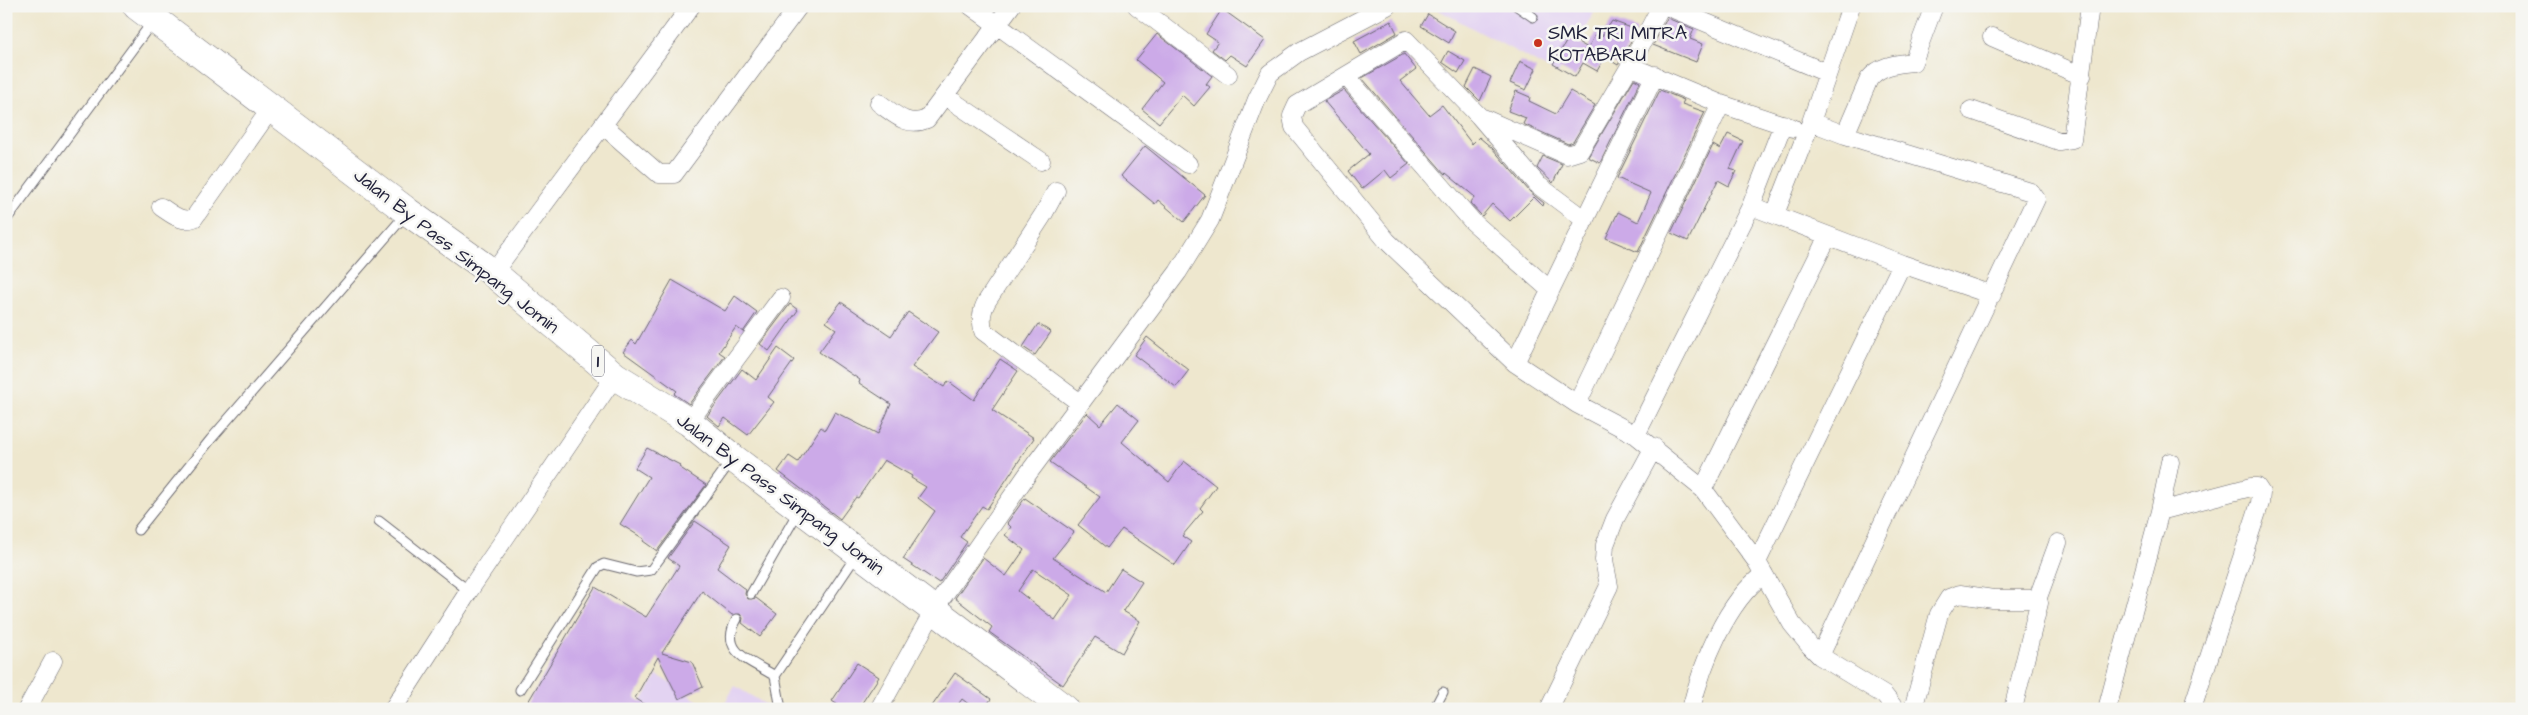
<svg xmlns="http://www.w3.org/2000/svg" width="2528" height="715" font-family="'Architects Daughter',sans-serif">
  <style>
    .built { fill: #e3d3f2 }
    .building { fill: #ccaae8; fill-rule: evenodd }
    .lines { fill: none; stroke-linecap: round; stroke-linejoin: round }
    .lane-casing { stroke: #69676e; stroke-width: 11 }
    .street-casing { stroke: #69676e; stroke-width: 19 }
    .highway-casing { stroke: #69676e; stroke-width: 29 }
    .lane { stroke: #fff; stroke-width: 9 }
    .street { stroke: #fff; stroke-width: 18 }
    .highway { stroke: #fff; stroke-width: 28 }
    .poi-dot { fill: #c8321e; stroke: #f6f6f2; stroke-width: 2 }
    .labels { text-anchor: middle; stroke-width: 5; stroke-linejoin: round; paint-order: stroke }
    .shield { fill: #f6f6f2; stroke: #626272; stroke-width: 1 }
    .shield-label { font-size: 18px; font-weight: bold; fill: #22223b }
    .poi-label { font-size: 19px; fill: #22223b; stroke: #f6f6f2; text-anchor: start }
    .street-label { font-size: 19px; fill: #22223b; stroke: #f6f6f2 }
  </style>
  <rect width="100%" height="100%" fill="#f6f6f2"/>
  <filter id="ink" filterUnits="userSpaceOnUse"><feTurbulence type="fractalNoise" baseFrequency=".02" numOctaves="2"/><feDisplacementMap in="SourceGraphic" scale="10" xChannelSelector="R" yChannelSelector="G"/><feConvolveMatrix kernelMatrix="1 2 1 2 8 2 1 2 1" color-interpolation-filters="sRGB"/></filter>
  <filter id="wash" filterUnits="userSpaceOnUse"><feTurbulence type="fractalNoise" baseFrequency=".0096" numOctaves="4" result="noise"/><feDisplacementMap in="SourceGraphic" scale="20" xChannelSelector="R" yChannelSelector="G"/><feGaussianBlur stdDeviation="1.12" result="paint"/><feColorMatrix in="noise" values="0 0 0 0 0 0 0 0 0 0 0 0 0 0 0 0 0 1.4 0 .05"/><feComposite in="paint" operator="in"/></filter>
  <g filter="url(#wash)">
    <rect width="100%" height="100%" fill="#eee7ce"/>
    <path class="built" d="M1431 6H1587L1594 13 1558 74Z
      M657 675 711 709H637Z
      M735 686 773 709H721Z"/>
    <g id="blocks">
      <path class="building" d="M1222 9 1265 40 1247 66 1230 55 1225 60 1212 50 1218 42 1206 34Z
        M1428 14 1455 31 1449 43 1421 26Z
        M1667 18 1694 29 1690 39 1703 44 1696 62 1653 45Z
        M1391 21 1397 33 1361 54 1354 41Z
        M1612 21 1637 30 1618 65 1605 57 1597 71 1583 63 1575 77 1553 64 1569 37 1588 48 1596 33 1602 36Z
        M1157 34 1212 76 1206 84 1210 87 1194 106 1182 95 1159 123 1142 109 1163 82 1136 60Z
        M1448 51 1465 61 1458 73 1442 62Z
        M1404 54 1416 69 1400 81 1429 115 1442 105 1472 144 1479 137 1492 148 1530 192 1544 203 1543 206 1534 197 1510 221 1492 204 1482 216 1480 214 1470 203 1475 197 1446 173 1445 174 1362 78Z
        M1520 61 1536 69 1526 90 1510 83Z
        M1475 69 1491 77 1480 101 1466 87Z
        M1634 79 1640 82 1600 163 1588 157Z
        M1344 90 1409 164 1391 178 1385 170 1362 189 1348 171 1369 154 1324 101Z
        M1660 90 1684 100 1682 104 1705 112 1638 252 1606 238 1618 212 1638 222 1651 193 1617 178Z
        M1516 91 1530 97 1529 101 1556 114 1570 91 1595 105 1573 142 1568 144 1523 124 1526 118 1508 111Z
        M1728 134 1743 141 1730 169 1736 171 1729 186 1718 180 1688 241 1671 233 1713 145 1720 149Z
        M1145 146 1205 195 1184 222 1158 200 1155 204 1121 176Z
        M1543 156 1562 164 1553 183 1537 168Z
        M672 280 725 311 735 296 757 312 743 332 736 327 719 352 725 356 689 404 674 394 677 391 623 352 632 340 636 344Z
        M841 302 891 336 908 312 938 332 912 367 944 387 948 381 974 400 1000 359 1018 371 992 410 1034 438 987 509 982 506 960 537 967 542 939 583 903 559 935 511 918 498 926 487 911 478 912 476 884 460 858 498 856 497 840 519 778 471 789 456 798 462 821 427 825 430 835 412 878 434 891 404 859 383 860 380 819 352 836 329 826 322Z
        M790 304 798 310 769 351 760 344Z
        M1038 324 1051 332 1035 355 1023 347Z
        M1147 337 1189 370 1176 387 1134 355Z
        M778 348 794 360 768 397 774 402 748 435 725 418 719 426 707 416 742 369 756 380Z
        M1118 403 1139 420 1122 442 1169 482 1184 461 1216 486 1200 508 1203 511 1182 536 1191 542 1175 565 1122 529 1107 548 1078 525 1100 497 1050 462 1087 413 1100 425Z
        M647 448 680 465 679 467 706 485 657 551 643 541 644 539 620 524 649 477 635 468Z
        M1025 498 1074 532 1053 558 1106 592 1121 569 1142 582 1123 611 1140 621 1122 653 1095 637 1063 685 989 632 992 627 955 598 983 558 1006 576 1024 550 1005 535 1011 527 1007 523ZM1033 569 1072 595 1055 620 1018 591Z
        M695 521 731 545 717 568 746 590 745 594 748 599 756 598 777 614 760 637 742 623 743 618 740 614 732 615 702 591 662 653 692 662 703 687 679 699 658 657 635 698 652 709H524L595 587 646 617 679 566 668 558Z
        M857 663 879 677 858 709H844L832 701Z
        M955 673 991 699 984 709H975L962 699 955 709H930Z"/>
    </g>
  </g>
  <g filter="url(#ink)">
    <use href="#blocks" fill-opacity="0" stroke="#69676e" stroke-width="1"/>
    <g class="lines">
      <g class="lane-casing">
        <path id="lane" d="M1517 6 1533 17
          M6 220 153 21
          M379 521 469 591
          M138 530 211 439 406 214
          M751 594 798 512
          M737 619C718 652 751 661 775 676
          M520 690 598 567 604 564 636 572 651 570 731 461
          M781 709 775 676 856 556
          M1434 709 1443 692"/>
      </g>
      <g class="street-casing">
        <path id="street" d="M971 6 1188 164
          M1137 6 1228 75
          M1666 6 1827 73
          M1992 37 2082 76
          M1630 66 1721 104 1793 128
          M1346 76 1472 221 1550 290
          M945 96 1041 161
          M879 103C895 114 907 128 927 119L1011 6
          M1971 110 2059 141 2072 139 2090 6
          M1483 118 1567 155 1580 151 1630 66 1661 6
          M1811 122 1845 135 2031 192 2036 199 1820 656
          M603 125 659 174H674L799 6
          M1845 135 1869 79C1880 65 1896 64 1913 62L1934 6
          M1056 191 1043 215 987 301C981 311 981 319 983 331L1080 403
          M1751 206 1902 264 1992 295
          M161 207C172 214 181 223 194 218L272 107
          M1775 214 1811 122 1851 6
          M1585 220 1538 185 1479 116 1406 40 1297 105 1292 116 1294 127 1387 241 1515 363 1577 404 1636 435 1703 489 1757 562 1792 624 1810 646 1820 656 1884 695 1895 709
          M493 273 691 6
          M1515 363 1655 75
          M1577 404 1721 104
          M689 422 781 298
          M1636 435 1751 206 1783 124
          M1703 489 1828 236
          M2160 511 2251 487H2257L2261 493 2260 503 2192 709
          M1757 562 1902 264
          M2037 600 2058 543
          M27 709 53 661
          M393 709 469 591 615 376
          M879 709 935 608 1027 475 1178 272 1210 220 1257 99 1270 73 1299 52 1387 6
          M1549 709 1609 586 1604 560 1605 545 1615 519 1654 447
          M1691 709C1702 664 1726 602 1764 574
          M1913 709 1939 614 1949 598 1960 594 1993 599H2035L2039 603 2013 709
          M2107 709 2160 511 2170 462"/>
      </g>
      <g class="highway-casing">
        <path id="highway" d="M137 6 408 212 493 273 615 376 689 422 733 458 1065 709"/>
      </g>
      <use href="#lane" class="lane"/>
      <use href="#street" class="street"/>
      <use href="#highway" class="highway"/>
    </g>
  </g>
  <circle class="poi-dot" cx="1538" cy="43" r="5"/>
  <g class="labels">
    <rect class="shield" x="592" y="345.5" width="12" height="31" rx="4"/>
    <g class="shield-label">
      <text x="598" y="367">1</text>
    </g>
    <g class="poi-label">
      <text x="1548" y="39">SMK TRI MITRA<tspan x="1548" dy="22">KOTABARU</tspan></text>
    </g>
    <g class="street-label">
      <text transform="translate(457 250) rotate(38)" y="7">Jalan By Pass Simpang Jomin</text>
      <text transform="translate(781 493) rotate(37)" y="7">Jalan By Pass Simpang Jomin</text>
    </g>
  </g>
  <rect width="2528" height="715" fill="none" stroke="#f6f6f2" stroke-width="25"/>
</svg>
